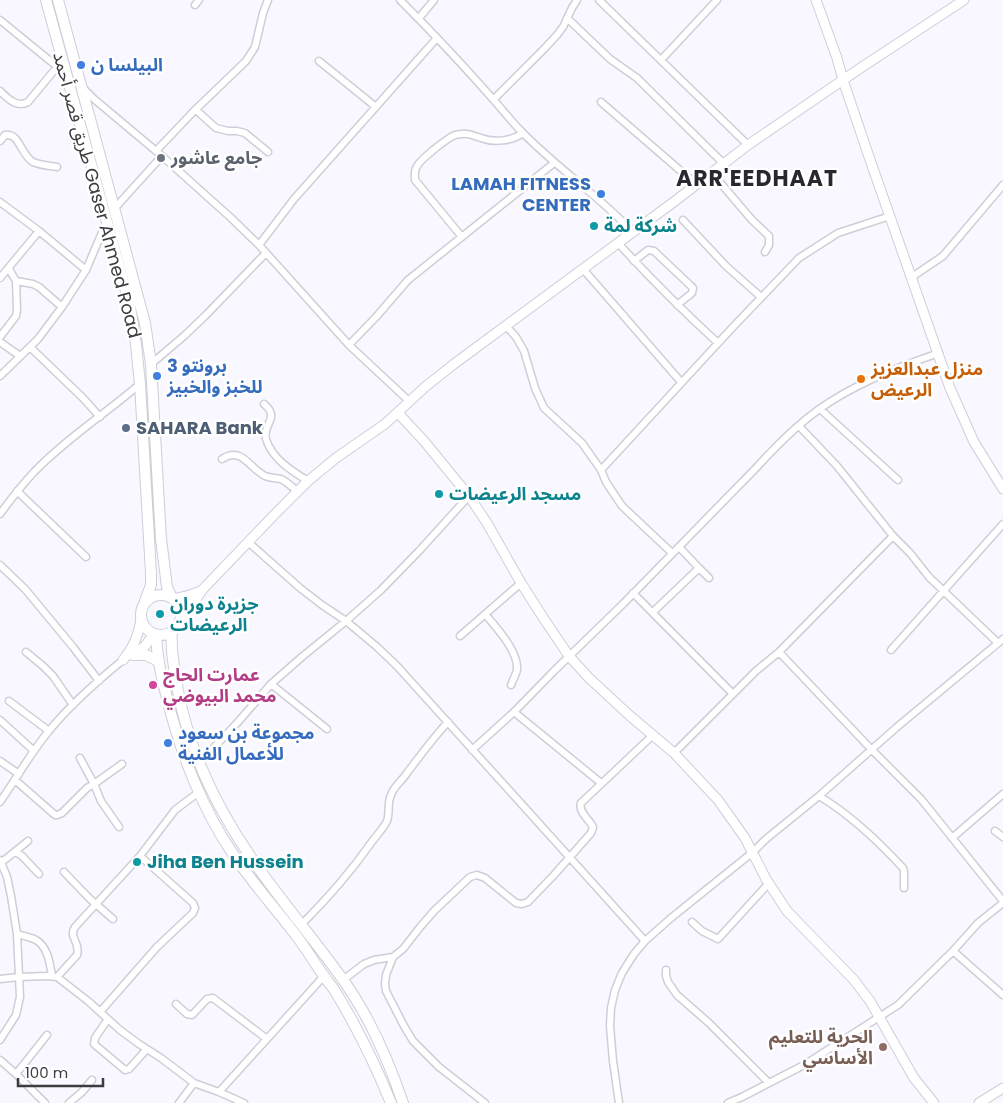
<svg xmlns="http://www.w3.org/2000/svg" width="1003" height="1103" font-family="Poppins,'Noto Sans Arabic',sans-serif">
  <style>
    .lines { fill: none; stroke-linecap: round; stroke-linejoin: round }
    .street-casing { stroke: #cfced7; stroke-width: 9 }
    .secondary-casing { stroke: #cfced7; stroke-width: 11 }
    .primary-casing { stroke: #cfced7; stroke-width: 12 }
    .street { stroke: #fff; stroke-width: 6 }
    .secondary { stroke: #fff; stroke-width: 9 }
    .primary { stroke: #fff; stroke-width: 10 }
    .shop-dot { fill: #3f7fe0; stroke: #fff; stroke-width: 2 }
    .worship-dot { fill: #6b7280; stroke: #fff; stroke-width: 2 }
    .culture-dot { fill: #0f9aa8; stroke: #fff; stroke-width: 2 }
    .food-dot { fill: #e8710a; stroke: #fff; stroke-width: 2 }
    .service-dot { fill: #5c6f8a; stroke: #fff; stroke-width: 2 }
    .hotel-dot { fill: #d1479c; stroke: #fff; stroke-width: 2 }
    .education-dot { fill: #8d6e63; stroke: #fff; stroke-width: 2 }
    .labels { text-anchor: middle; stroke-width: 5; stroke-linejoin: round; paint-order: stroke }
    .shop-label { font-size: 18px; font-weight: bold; fill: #366cbe; stroke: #fff; text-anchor: start }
    .worship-label { font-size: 18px; font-weight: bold; fill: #5b616d; stroke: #fff; text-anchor: start }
    .street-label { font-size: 18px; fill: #3c3c3f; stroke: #fff }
    .culture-label { font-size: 18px; font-weight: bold; fill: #0d838f; stroke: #fff; text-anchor: start }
    .food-label { font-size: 18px; font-weight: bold; fill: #c56008; stroke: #fff; text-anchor: start }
    .service-label { font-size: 18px; font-weight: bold; fill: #4e5e75; stroke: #fff; text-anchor: start }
    .hotel-label { font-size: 18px; font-weight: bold; fill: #b23c85; stroke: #fff; text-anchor: start }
    .education-label { font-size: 18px; font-weight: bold; fill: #785e54; stroke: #fff; text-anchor: end }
    .district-label { font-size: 22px; font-weight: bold; letter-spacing: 1px; fill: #2a282f; stroke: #fff }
  </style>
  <rect width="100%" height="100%" fill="#f9f7ff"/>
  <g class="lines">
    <g class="street-casing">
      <path id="street" d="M400 0C432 32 462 64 492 98 502 109 511 121 522 132 557 168 599 196 633 232
        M599 0 748 145
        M195 5 199 0
        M419 18 434 0
        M567 18 610 59 637 78 724 164
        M0 20 65 73
        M661 60 717 0
        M319 61 376 107
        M83 88 94 99 162 156 230 217 259 245 349 345 410 402
        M0 91C8 99 17 108 28 102L57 67
        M494 99 544 49 557 35 563 27 572 8 577 0
        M601 102 697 185
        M196 110 216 128 228 131H237L245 133 268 152
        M0 141 5 135C20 133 20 154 33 162 40 165 50 166 57 167
        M156 151 193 112 246 61 255 47 263 13 268 0
        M712 173 752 220 769 236V245L765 252
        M0 202 39 231 86 270
        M114 209 162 156
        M683 220 726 266 761 297
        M462 237 415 180C415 176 414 173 416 168 419 160 443 142 451 137 454 135 459 134 462 134 469 133 474 136 481 138 494 143 512 141 523 133
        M618 243C650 278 683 311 718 343
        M259 245 294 199 437 38
        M634 261 648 250 654 251 691 286 693 288 692 293 677 305
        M583 269 681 382
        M912 277 943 256 1003 185
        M0 278 39 231
        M16 281 33 284 39 287 62 307
        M506 326 516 337 524 351 535 388 544 408 582 443 601 470 606 482 622 506 672 553
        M0 337 16 316 17 310 16 281 9 269
        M0 342 20 356
        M349 345 376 317 408 280 554 163
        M30 347 83 398 100 417
        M151 364 184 336 206 315 266 253
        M0 376 38 339 62 307 86 270 106 223
        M264 404C281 418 262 424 266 439 272 459 292 471 308 481
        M820 409 898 480
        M799 426 837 466 893 536 910 553 929 577 998 643
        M222 459C242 446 249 468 265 476 270 478 276 478 281 479 287 482 292 487 297 491
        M601 470 732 328 799 258 838 233 890 216
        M17 491 86 557
        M0 514C11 499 22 485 34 472 66 439 105 414 140 384
        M248 542 300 588 322 605 346 621 376 646 397 666 645 941
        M0 565 25 589 73 647 99 681
        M699 568 709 578
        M633 593 733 694
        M653 612 699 568 679 547
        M485 614C496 627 519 652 517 670 516 674 513 680 511 685
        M460 636 521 583
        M891 650 1003 524
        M26 652 43 666 53 676 73 705
        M779 652 871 749 921 799 1003 901
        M271 684 327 729
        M9 701 49 731
        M514 712 601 783
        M0 720 34 751
        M472 750 514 712 554 671 624 603 757 467C775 447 796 426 818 410 854 384 897 367 939 353
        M674 753 756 671 779 652 893 536
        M80 758 94 784 122 764
        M0 761 19 774
        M200 762 238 722 271 684 303 656 346 621 381 590 419 551 469 496
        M15 780 55 815H57L62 813 87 788 94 784 101 801 119 827
        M819 796C851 815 878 841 903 868L904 871V888
        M0 802C16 779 30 754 48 732 69 706 96 682 123 660
        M995 831 1003 837
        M952 838 1003 794
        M16 852 22 856 39 874
        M0 860 7 877 11 896 17 934 20 997 16 1015 0 1040
        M2 862 28 841
        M64 872 90 899 113 919
        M692 922 702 931 718 939 769 883
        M301 925C327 899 350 873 371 843 376 836 383 829 387 821 390 813 387 803 391 795 394 786 402 781 407 773 420 756 433 738 448 722
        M17 934C23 936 30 937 36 940 48 947 50 964 52 976
        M953 951 1003 995
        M393 957 386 975 385 984 386 991 404 1026 413 1041 439 1067 485 1103
        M666 970V976L668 982 677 995 709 1023 769 1083
        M57 977 77 955C81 942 68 938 75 927L140 856 175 810 199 792
        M0 979 19 977 47 976 57 977 88 1001 120 1030 139 1044 161 1058 194 1083 219 1092 244 1103
        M343 980 364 964 374 960 393 957 403 949 421 926 434 911 470 877 477 875 485 878 516 903 522 904 528 902 554 875 591 833 593 827C589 819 578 812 581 803L652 736
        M176 1004 187 1014 192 1015 194 1013 207 999 213 998 267 1039
        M100 1012 157 947 193 913 195 908 193 903 140 856
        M108 1019 95 1038 94 1044 125 1070 129 1069 146 1050
        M0 1060 16 1074 45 1103
        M16 1074 47 1035
        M219 1092 324 976
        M69 1103 82 1092 92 1080
        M179 1103 194 1083
        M619 1103 613 1061 610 1026 611 1008 615 990 622 973 634 954 645 941 671 918 753 852 766 839 819 796 897 727 1003 639
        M728 1103 742 1097 804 1065 898 1005 953 951 978 923 1003 903"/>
    </g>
    <g class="secondary-casing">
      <path id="secondary" d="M816 0 837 58 843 80 868 154 950 388 974 442 1003 489
        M398 413 424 441 469 496 487 523 521 583 544 619 569 656 588 677 629 715 674 753 718 800 745 838 766 879 787 911 854 980 870 1001 914 1078 934 1103
        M173 599 187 596 201 591
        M180 621 203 589 277 512 308 481 336 458 385 424 425 387 454 364 675 201 748 145 859 69 964 0
        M132 655 145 646 154 634
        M123 660C134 647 138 636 141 619
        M979 1103 1003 1088"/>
    </g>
    <g class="primary-casing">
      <path id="primary" d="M46 0 130 306 136 345 140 384 151 573V585L145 601
        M58 0 145 323 151 364 161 539 167 587 172 598
        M141 615a20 20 0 1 1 40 0a20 20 0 1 1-40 0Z
        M172 631C170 651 175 672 178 691 190 755 220 814 257 866 285 906 318 944 346 984 371 1020 389 1062 403 1103
        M156 634C157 658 161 675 167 698 180 751 202 809 233 854 253 884 277 910 298 938 307 950 315 964 324 976 327 981 332 986 335 991 357 1027 375 1064 391 1103
        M133 655H146L158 661"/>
    </g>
    <use href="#street" class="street"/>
    <use href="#secondary" class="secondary"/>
    <use href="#primary" class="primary"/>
  </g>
  <g class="shop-dot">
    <circle cx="81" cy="65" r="5"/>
    <circle cx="601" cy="194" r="5"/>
    <circle cx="157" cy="376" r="5"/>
    <circle cx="168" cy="743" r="5"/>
  </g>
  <circle class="worship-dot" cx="161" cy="158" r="5"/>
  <g class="culture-dot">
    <circle cx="594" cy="226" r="5"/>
    <circle cx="439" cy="494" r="5"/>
    <circle cx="160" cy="614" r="5"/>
    <circle cx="137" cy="862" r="5"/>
  </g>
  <circle class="food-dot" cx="861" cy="379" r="5"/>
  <circle class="service-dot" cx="126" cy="428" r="5"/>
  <circle class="hotel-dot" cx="153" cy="685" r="5"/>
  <circle class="education-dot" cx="883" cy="1047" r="5"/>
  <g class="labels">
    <g class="shop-label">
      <text x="91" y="71">البيلسا ن</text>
      <text x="591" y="190" text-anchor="end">LAMAH FITNESS<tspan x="591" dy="21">CENTER</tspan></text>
      <text x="167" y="372">برونتو 3<tspan x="167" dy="21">للخبز والخبيز</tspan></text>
      <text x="178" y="739">مجموعة بن سعود<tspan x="178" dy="21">للأعمال الفنية</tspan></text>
    </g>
    <g class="worship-label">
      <text x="171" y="164">جامع عاشور</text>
    </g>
    <g class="street-label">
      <text transform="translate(97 195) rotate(75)" y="6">طريق قصر أحمد Gaser Ahmed Road</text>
    </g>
    <g class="culture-label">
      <text x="604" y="232">شركة لمة</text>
      <text x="449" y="500">مسجد الرعيضات</text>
      <text x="170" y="610">جزيرة دوران<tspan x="170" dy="21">الرعيضات</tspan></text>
      <text x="147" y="868">Jiha Ben Hussein</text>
    </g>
    <g class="food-label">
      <text x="871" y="375">منزل عبدالعزيز<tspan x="871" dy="21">الرعيض</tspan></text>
    </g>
    <g class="service-label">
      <text x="136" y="434">SAHARA Bank</text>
    </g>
    <g class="hotel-label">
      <text x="163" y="681">عمارت الحاج<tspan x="163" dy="21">محمد البيوضي</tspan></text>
    </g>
    <g class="education-label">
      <text x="873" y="1043">الحرية للتعليم<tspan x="873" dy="21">الأساسي</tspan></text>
    </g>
    <g class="district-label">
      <text x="757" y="186">ARR'EEDHAAT</text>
    </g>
  </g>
  <path d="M18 1078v8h85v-8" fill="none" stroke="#3c3c3f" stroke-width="2.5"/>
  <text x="25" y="1078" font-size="15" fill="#3c3c3f" stroke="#ffffff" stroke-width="4" paint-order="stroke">100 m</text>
</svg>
